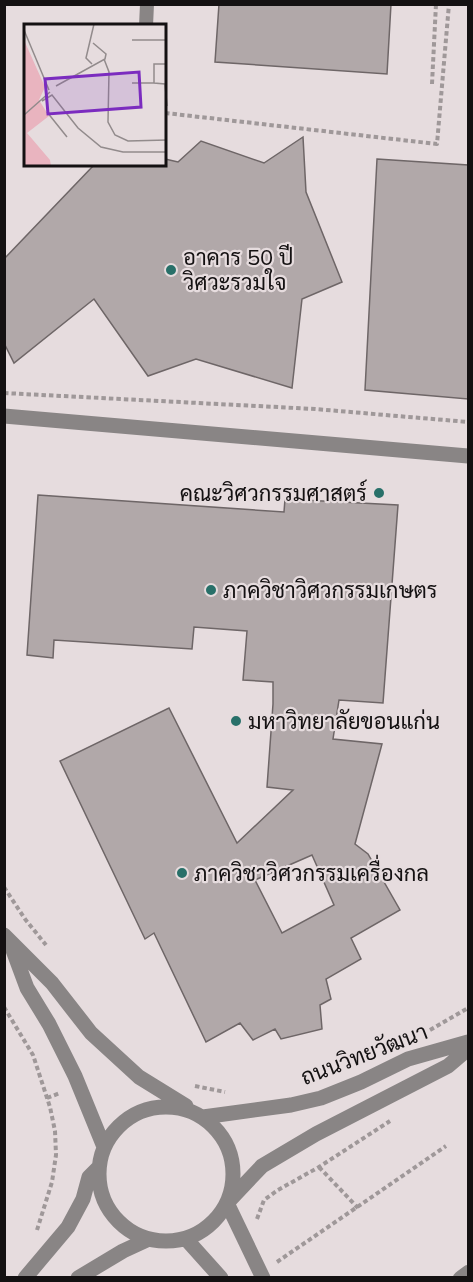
<svg xmlns="http://www.w3.org/2000/svg" width="473" height="1282" font-family="Mulish,Sarabun,sans-serif">
  <style>
    .building { fill: #b1a8a9; stroke: #6e6667; stroke-width: 1.5; fill-rule: evenodd }
    .lines { fill: none; stroke-linecap: round; stroke-linejoin: round }
    .path { stroke: #9f9899; stroke-width: 4; stroke-dasharray: 4.5 3; stroke-linecap: butt }
    .lane { stroke: #898585; stroke-width: 14 }
    .street { stroke: #898585; stroke-width: 15 }
    .poi-dot { fill: #287069; stroke: #e6dcde; stroke-width: 2 }
    .labels { text-anchor: middle; stroke-width: 4.5; stroke-linejoin: round; paint-order: stroke }
    .poi-label { font-size: 22px; fill: #141112; stroke: #e6dcde; text-anchor: start }
    .street-label { font-size: 22px; fill: #141112; stroke: #e6dcde }
    .inset-road { fill: none; stroke: #928b8c; stroke-width: 1.5 }
    .view { fill: #7b2cbf; fill-opacity: 0.15; stroke: #7b2cbf; stroke-width: 3 }
    .inset-edge { fill: none; stroke: #141112; stroke-width: 3 }
  </style>
  <rect width="100%" height="100%" fill="#e6dcde"/>
  <path class="building" d="M219 4H391L387 74 215 62Z
    M303 137 306 192 342 282 302 299 292 388 196 359 148 376 94 299 14 363 4 343V259L94 165H165V159L178 162 201 141 264 163Z
    M377 159 468 165V399L365 390Z
    M38 495 284 512 285 499 398 505 383 703 339 700 333 739 382 744 355 844 368 854 400 910 351 938 361 959 326 979 331 999 320 1005 322 1029 281 1039 275 1029 253 1040 240 1023 206 1042 154 933 145 939 60 761 169 708 237 843 293 790 267 787 273 704V682L243 680 247 631 194 627 192 649 54 640 53 658 27 655ZM312 855 334 905 282 933 255 880Z"/>
  <g class="lines">
    <path class="path" d="M432 84 436 4
      M165 113 437 144 449 4
      M4 393 315 409 468 422
      M4 887 25 919 46 945
      M4 1007 33 1055 50 1107 55 1131 56 1155 52 1182 37 1230
      M430 1030 468 1008
      M195 1086 225 1092
      M47 1098 60 1093
      M319 1167 358 1208
      M257 1219 264 1200 278 1190 319 1167 390 1121
      M277 1262 446 1146"/>
    <path class="lane" d="M146 26 147 4
      M460 1278 468 1272"/>
    <path class="street" d="M4 416 468 456
      M4 935 52 983 91 1033 139 1077 186 1106
      M11 945 27 988 49 1024 75 1076 104 1147
      M99 1174a67 67 0 1 1 134 0a67 67 0 1 1-134 0Z
      M203 1117 291 1105 321 1098 361 1082 408 1059 468 1042
      M186 1239 221 1278
      M25 1278 68 1227 83 1199 89 1177 99 1167
      M78 1278 123 1251 149 1239
      M263 1278 227 1203 262 1166 316 1134 448 1066 468 1049"/>
  </g>
  <g class="poi-dot">
    <circle cx="171" cy="270" r="6"/>
    <circle cx="379" cy="493" r="6"/>
    <circle cx="211" cy="590" r="6"/>
    <circle cx="236" cy="721" r="6"/>
    <circle cx="182" cy="873" r="6"/>
  </g>
  <g class="labels">
    <g class="poi-label">
      <text x="183" y="265">อาคาร 50 ปี<tspan x="183" dy="25">วิศวะรวมใจ</tspan></text>
      <text x="367" y="501" text-anchor="end">คณะวิศวกรรมศาสตร์</text>
      <text x="223" y="598">ภาควิชาวิศวกรรมเกษตร</text>
      <text x="248" y="729">มหาวิทยาลัยขอนแก่น</text>
      <text x="194" y="881">ภาควิชาวิศวกรรมเครื่องกล</text>
    </g>
    <g class="street-label">
      <text transform="translate(364 1054) rotate(-21)" y="8">ถนนวิทยวัฒนา</text>
    </g>
  </g>
  <g transform="translate(24 24)">
    <rect width="142" height="142" fill="#e6dcde"/>
    <path d="M0 16 21 63 15 76 25 92 3 109 26 136 27 142H0Z" fill="#e9b4bf"/>
    <path class="inset-road" d="M0 6 25 66M108 16H143M80 35 85 48 84 98 91 111 104 117 143 116M68 40 62 34 70 0M143 40H130V59L141 60 143 82M108 59H130M32 62 81 35 82 30 69 19M18 77 28 71 54 104 77 123 99 128H143M23 88 43 113M0 91 26 68"/>
    <path class="view" d="M115 48 117 83 24 90 21 55Z"/>
    <rect width="142" height="142" class="inset-edge"/>
  </g>
  <rect width="473" height="1282" fill="none" stroke="#141112" stroke-width="12"/>
</svg>
